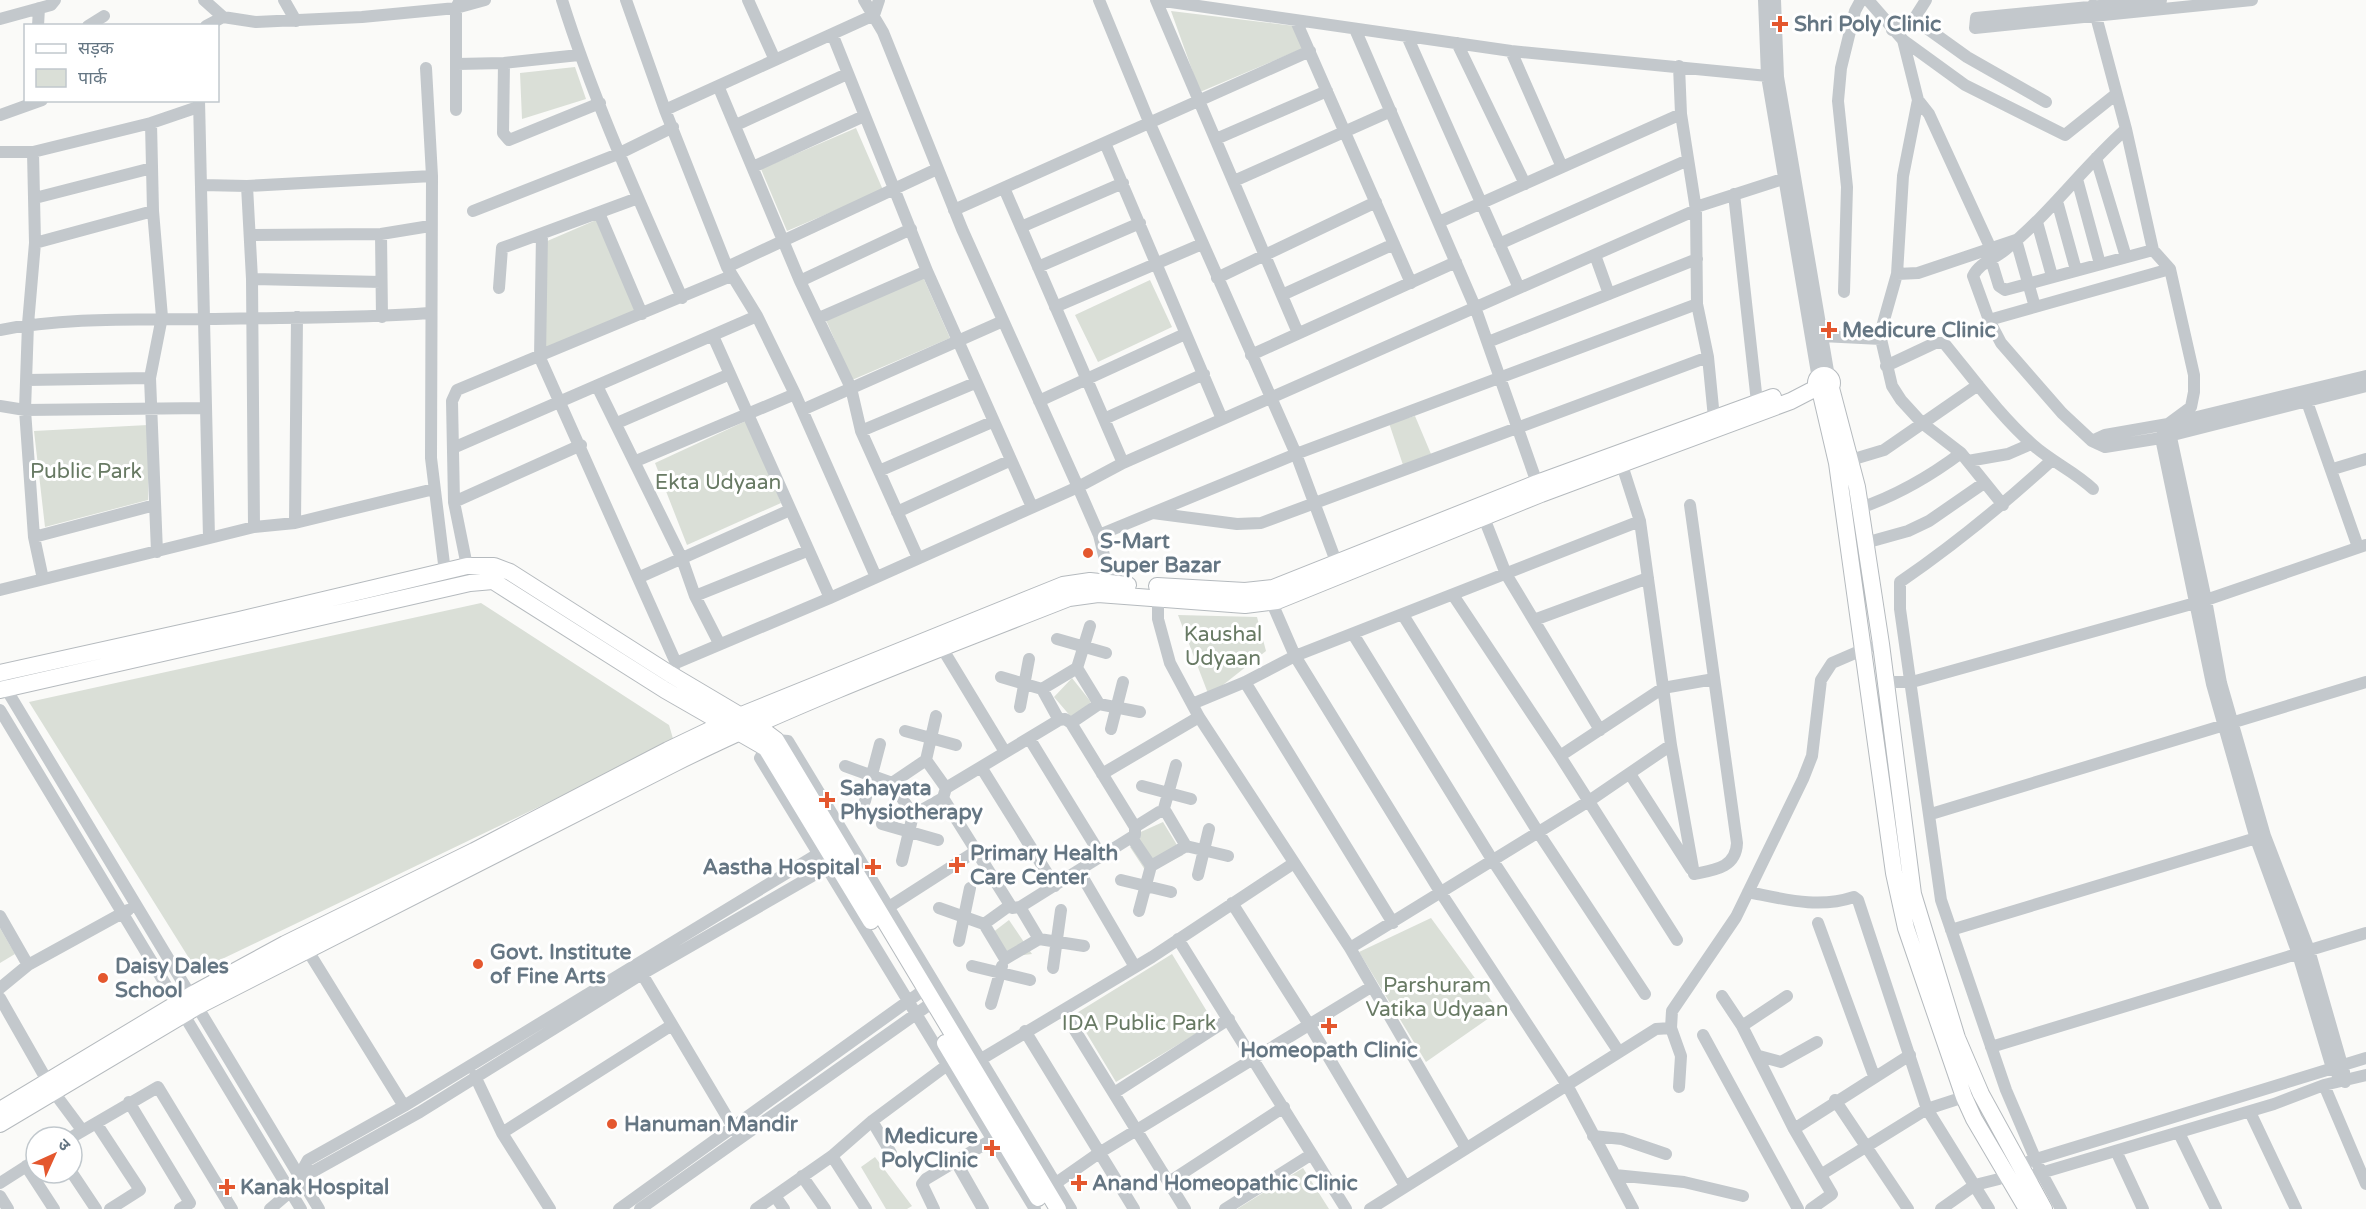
<svg xmlns="http://www.w3.org/2000/svg" width="2366" height="1209" font-family="'Varela Round','Noto Sans Devanagari',sans-serif">
  <style>
    .green { fill: #dadfd7 }
    .lines { fill: none; stroke-linecap: round; stroke-linejoin: round }
    .major-casing { stroke: #b5babe; stroke-width: 18 }
    .minor { stroke: #c3c8cc; stroke-width: 12 }
    .major { stroke: #fff; stroke-width: 16 }
    .poi-dot { fill: #e4572e; stroke: #fff; stroke-width: 2 }
    .labels { text-anchor: middle; stroke-width: 6; stroke-linejoin: round; paint-order: stroke }
    .poi-label { font-size: 21px; font-weight: bold; fill: #657683; stroke: #fff; text-anchor: start }
    .park-label { font-size: 21px; fill: #687a64; stroke: #fff }
  </style>
  <rect width="100%" height="100%" fill="#fafaf8"/>
  <path class="green" d="M1171 11 1295 26 1306 47 1200 92Z
    M575 67 586 99 522 119 520 73Z
    M856 128 883 190 787 231 761 169Z
    M596 220 636 312 544 354 545 242Z
    M923 277 950 338 852 380 826 320Z
    M1150 280 1172 327 1098 362 1075 315Z
    M1415 416 1431 454 1403 465 1389 423Z
    M748 420 781 503 687 545 655 463Z
    M148 425V500L45 527 34 431Z
    M481 603 669 725 674 742 197 971 29 702Z
    M1178 615 1257 617 1266 651 1209 696Z
    M1072 678 1091 702 1072 718 1054 697Z
    M1163 822 1183 855 1147 873 1130 847 1139 842 1134 835Z
    M1431 918 1499 1011 1426 1062 1359 952Z
    M1009 920 1032 954 999 958 992 933Z
    M0 928 15 954 0 963Z
    M1172 954 1214 1023 1116 1082 1075 1014Z
    M875 1157 912 1206 907 1209H886L861 1167Z
    M1303 1168 1329 1209H1237Z"/>
  <g class="lines">
    <g class="major-casing">
      <path id="major" d="M1816 383a8 8 0 1 1 16 0a8 8 0 1 1-16 0Z
        M1831 388 1857 487 1881 644 1913 894 1957 1038 1981 1094 2044 1209
        M1820 390 1837 463 1894 873 1906 928 1964 1097 1974 1119 2027 1209
        M1157 586 1245 591 1273 588 1537 483 1773 397
        M0 673 239 620 467 566H494L510 572 670 674 756 725 776 740 1058 1209
        M0 690 470 583 493 581 665 690 766 748 871 921
        M945 1043 1038 1198
        M0 1110 191 995 285 944 474 851 668 750 739 716 1063 585 1090 581 1128 585
        M0 1124 198 1006 675 763C802 700 937 650 1069 598L1098 594 1245 605 1277 601 1541 494 1791 401 1818 387"/>
    </g>
    <path class="minor" d="M204 0 223 17 256 22 362 17 456 8 460 0
      M284 0 296 21
      M562 0C594 102 639 200 682 298
      M626 0 665 110 727 267 757 316 795 394 876 577
      M748 0 775 60
      M864 0 883 32 962 229 1078 487 1099 535 1111 584
      M1099 0 1150 124 1296 454 1337 564
      M1156 0 1298 333
      M1157 0 1511 51 1778 77
      M1764 0 1767 76 1818 379
      M1775 0 1778 77 1829 377
      M2161 0 1976 18 1975 28 2252 0
      M2093 5 2126 129 2153 250 2170 269 2194 375V392L2191 407 2168 424 2161 438 2212 684 2256 839 2298 954 2332 1068 2345 1082
      M0 19 51 5 55 0
      M1914 19 1967 57 2046 102
      M1296 21 1411 283
      M38 26 39 8
      M88 26 104 16
      M206 26 223 17
      M1355 29 1475 307 1537 483
      M1892 30 1914 19 1926 0
      M833 36 927 271 1032 507
      M1407 36 1519 288
      M1903 40 1965 85 2065 135 2115 95
      M1457 43 1525 184
      M1511 51 1562 167
      M504 63 503 133 509 140 600 103
      M457 64 504 63 579 55
      M1679 66 1681 114 1696 210 1697 304 1708 357 1714 418
      M426 68 432 176 431 458 445 572
      M719 88 800 281 851 388 861 431 918 558
      M199 100 209 538
      M1918 100 1929 114 1991 249
      M456 110V8L485 0
      M665 110 874 15 879 0
      M0 115 42 100
      M151 123 153 211 162 317 150 378 157 552
      M736 125 847 74
      M2126 129C2083 167 2050 214 2005 250 1994 259 1979 263 1973 276L1989 320 2001 343 2062 413 2092 441 2105 447 2161 438 2366 386
      M1216 139 1327 91
      M1105 143 1222 419
      M0 152H33L35 243 28 324 25 410 34 537 43 579
      M33 152 151 123 198 107
      M2096 158 2126 257
      M753 167 864 116
      M2077 179 2100 264
      M1234 181 1391 111
      M202 185 247 186 432 176
      M247 186 252 279 254 527
      M1004 188 1123 463
      M1734 194 1757 402
      M35 198 152 168
      M2057 201 2076 270
      M1696 207 1789 177
      M954 210 1310 51
      M473 211 618 154 673 127
      M599 213 642 314
      M1439 222 1681 114
      M2037 222 2052 276
      M1021 227 1123 183
      M381 234 382 317
      M542 234 540 358 676 663
      M251 235 381 234 430 226
      M35 243 153 211
      M1499 244 1688 160
      M1595 255 1609 294
      M1991 260 1999 286 2005 290 2153 250
      M727 267 937 169
      M1038 267 1140 223
      M1897 274 1918 273 2016 240 2035 307
      M1217 278 1376 202
      M252 279 381 282
      M800 281 911 229
      M499 288 502 248 638 198
      M1844 292 1847 187 1838 101 1841 68 1855 11 1861 0
      M1282 295 1394 244
      M1055 307 1202 244
      M819 318 927 271
      M1989 320 2170 269
      M0 330C67 317 137 320 205 319 280 317 355 319 429 313
      M713 336 830 598
      M1822 336 1881 339 1882 327 1897 274 1903 176 1918 100 1903 40 1868 0
      M1881 339 1892 386 1901 400 1922 423 1961 453 2003 505
      M1488 342 1697 259
      M1251 355 1456 262
      M1886 366 1935 343H1944C1972 377 2000 416 2033 445 2052 462 2074 471 2093 489
      M27 380 150 378
      M597 386 682 559 695 596 719 643
      M2306 399 2358 547
      M1039 401 1185 334
      M0 406 25 410 206 408
      M802 410 1003 321
      M1104 419 1204 374
      M617 423 730 374
      M2169 428 2206 600 2221 683 2265 836 2309 950 2344 1072
      M861 431 975 383
      M2092 441 2105 435 2168 424 2366 376
      M453 448 757 316
      M2052 460C2004 504 1954 545 1900 582V609L1941 900 2006 1090 2041 1172 2061 1209
      M636 461 795 394
      M1968 461 2008 454 2031 444
      M1844 462 1884 450 1978 385
      M1622 465 1640 521 1671 745 1694 874
      M2333 469 2366 459
      M879 471 992 422
      M454 502 581 445
      M1690 505 1737 843C1736 868 1714 870 1694 874
      M1860 508C1898 495 1929 477 1961 453
      M897 512 1009 461
      M1153 513 1237 524 1261 523 1708 357
      M1484 518 1506 574 1600 730
      M295 523 297 317
      M1099 535 1296 454 1697 304
      M34 537 155 505
      M1865 543 1908 531 1929 521 1984 483
      M467 566 454 502 452 401 457 390 731 276
      M640 577 790 510
      M0 590 254 527 295 523 434 489
      M1453 595 1560 756 1677 940
      M695 596 807 551
      M1158 598V619L1170 663 1199 717 1350 948 1466 1148
      M1272 603 1295 656 1441 893 1567 1085 1633 1209
      M1403 615 1538 832 1645 994
      M1534 620 1648 578
      M1353 634 1493 861 1619 1052
      M1057 639 1106 653
      M942 648 1005 752
      M1077 668 1090 626
      M670 674 676 663 830 598 1078 487 1123 463 1696 210
      M1001 677 1042 689
      M2 682 319 1209
      M1245 682 1393 923
      M1885 682H1912L2206 600 2366 545
      M1099 704 1140 712
      M1192 704 1245 682 1295 656 1640 521
      M1020 707 1029 659
      M0 710 301 1209
      M1065 719 1071 723 1135 827V835L1020 907 1012 908 943 798 946 788 1059 720Z
      M1059 720 1042 689 1077 668 1099 704 1071 723
      M1111 729 1123 682
      M905 731 956 745
      M1029 738 1102 857
      M1560 756 1663 688 1714 679
      M926 760 936 716
      M845 766 892 783
      M981 767 1055 886
      M1102 774 1199 717
      M1630 774 1691 869
      M1142 786 1191 799
      M943 798 913 815 892 783 926 760 946 788
      M865 801 880 744
      M1163 812 1176 765
      M1931 814 2366 682
      M882 824 938 840
      M1132 838 1151 866 1186 846 1166 812H1159L1135 827
      M1186 846 1228 856
      M902 861 913 815
      M1079 871 1135 967
      M1198 875 1209 829
      M1121 880 1171 892
      M1748 892C1784 899 1818 909 1854 897L1858 900 1927 1109 1989 1209
      M1232 903 1310 1026 1405 1186
      M1009 906 984 924 1005 959 1039 939 1020 907
      M939 908 984 924
      M1139 911 1151 866
      M881 912 976 851
      M0 916 28 965
      M1818 923 1874 1076
      M1951 930 2263 836
      M1039 939 1084 946
      M1178 939 1346 1209
      M959 941 970 888
      M1350 948 1589 801 1671 745
      M308 951 404 1106
      M972 966 1030 980
      M1053 968 1061 910
      M642 974 736 1132
      M0 988 28 965 128 910
      M1722 996 1742 1026 1794 1129 1832 1194 1811 1209
      M0 998 53 1091 82 1130
      M991 1004 1002 966
      M1063 1011 1185 1209
      M1742 1026 1787 996
      M1671 1028 1681 1056 1679 1087
      M1025 1031 1134 1209
      M1703 1035 1798 1209
      M1991 1047 2366 933
      M1759 1056 1781 1062 1817 1042
      M973 1064 1152 957 1294 863
      M475 1076 502 1133 550 1209
      M2324 1085 2366 1184
      M1114 1093 1229 1019
      M1835 1100 1908 1209
      M129 1102 190 1203 180 1209
      M2250 1112 2296 1209
      M872 1121 891 1153
      M96 1123 140 1190 110 1209
      M1794 1129 1910 1055
      M502 1133 672 1025
      M2179 1133 2216 1209
      M1593 1136 1622 1139 1666 1154
      M72 1137 158 1087 232 1209
      M2116 1151 2143 1209
      M832 1156 866 1209
      M955 1160 983 1209
      M2030 1161 2366 1058
      M26 1166 54 1209
      M72 1173 96 1209
      M299 1173 314 1171 420 1112 642 974 826 868
      M1822 1174 1927 1109 1964 1097
      M1615 1175 1684 1182 1743 1196
      M2034 1175 2274 1104 2324 1085 2366 1075
      M802 1176 825 1209
      M1169 1182 1284 1107
      M0 1183 36 1160
      M1049 1188 1099 1153 1371 987
      M0 1196 8 1209
      M775 1196 784 1209
      M270 1209 291 1191 308 1160 404 1106 818 854
      M619 1209 925 989
      M640 1209 933 1002
      M756 1209 832 1156 872 1121 954 1060
      M934 1209 922 1184 926 1179 998 1136
      M1035 1209 760 758 766 748 776 740 788 741 1071 1209
      M1225 1209 1312 1154
      M1370 1209 1656 1029 1671 1028 1672 1011 1736 917 1803 779 1812 756 1821 680 1832 663 1869 647
      M1941 1209 1975 1185 1999 1179"/>
    <use href="#major" class="major"/>
  </g>
  <g class="poi-dot">
    <path d="M1777 15h6v6h6v6h-6v6h-6v-6h-6v-6h6z"/>
    <path d="M1826 321h6v6h6v6h-6v6h-6v-6h-6v-6h6z"/>
    <circle cx="1088" cy="553" r="6"/>
    <path d="M824 791h6v6h6v6h-6v6h-6v-6h-6v-6h6z"/>
    <path d="M954 856h6v6h6v6h-6v6h-6v-6h-6v-6h6z"/>
    <path d="M870 858h6v6h6v6h-6v6h-6v-6h-6v-6h6z"/>
    <circle cx="478" cy="964" r="6"/>
    <circle cx="103" cy="978" r="6"/>
    <path d="M1326 1017h6v6h6v6h-6v6h-6v-6h-6v-6h6z"/>
    <circle cx="612" cy="1124" r="6"/>
    <path d="M989 1139h6v6h6v6h-6v6h-6v-6h-6v-6h6z"/>
    <path d="M1076 1174h6v6h6v6h-6v6h-6v-6h-6v-6h6z"/>
    <path d="M224 1178h6v6h6v6h-6v6h-6v-6h-6v-6h6z"/>
  </g>
  <g class="labels">
    <g class="poi-label">
      <text x="1794" y="31">Shri Poly Clinic</text>
      <text x="1842" y="337">Medicure Clinic</text>
      <text x="1100" y="548">S-Mart<tspan x="1100" dy="24">Super Bazar</tspan></text>
      <text x="840" y="795">Sahayata<tspan x="840" dy="24">Physiotherapy</tspan></text>
      <text x="970" y="860">Primary Health<tspan x="970" dy="24">Care Center</tspan></text>
      <text x="860" y="874" text-anchor="end">Aastha Hospital</text>
      <text x="490" y="959">Govt. Institute<tspan x="490" dy="24">of Fine Arts</tspan></text>
      <text x="115" y="973">Daisy Dales<tspan x="115" dy="24">School</tspan></text>
      <text x="1329" y="1057" text-anchor="middle">Homeopath Clinic</text>
      <text x="624" y="1131">Hanuman Mandir</text>
      <text x="978" y="1143" text-anchor="end">Medicure<tspan x="978" dy="24">PolyClinic</tspan></text>
      <text x="1092" y="1190">Anand Homeopathic Clinic</text>
      <text x="240" y="1194">Kanak Hospital</text>
    </g>
    <g class="park-label">
      <text x="86" y="478">Public Park</text>
      <text x="718" y="489">Ekta Udyaan</text>
      <text x="1223" y="641">Kaushal<tspan x="1223" dy="24">Udyaan</tspan></text>
      <text x="1437" y="992">Parshuram<tspan x="1437" dy="24">Vatika Udyaan</tspan></text>
      <text x="1139" y="1030">IDA Public Park</text>
    </g>
  </g>
  <rect x="24" y="24" width="195" height="78" fill="#ffffff" stroke="#c1c8cd" stroke-width="1.5"/>
  <rect x="36" y="44" width="30" height="9" fill="#ffffff" stroke="#c1c8cd" stroke-width="1.5"/>
  <text x="78" y="54" font-size="18" fill="#657683">सड़क</text>
  <rect x="36" y="69" width="30" height="18" fill="#dadfd7" stroke="#c1c8cd" stroke-width="1.5"/>
  <text x="78" y="84" font-size="18" fill="#657683">पार्क</text>
  <g transform="translate(54 1155) rotate(45)"><circle r="28" fill="#ffffff" stroke="#c1c8cd" stroke-width="1.5"/>
  <path d="M0-4.5L10 22L0 15L-10 22Z" fill="#e4572e"/>
  <text y="-9" font-size="16" font-weight="bold" text-anchor="middle" fill="#657683">उ</text>
  </g>
</svg>
